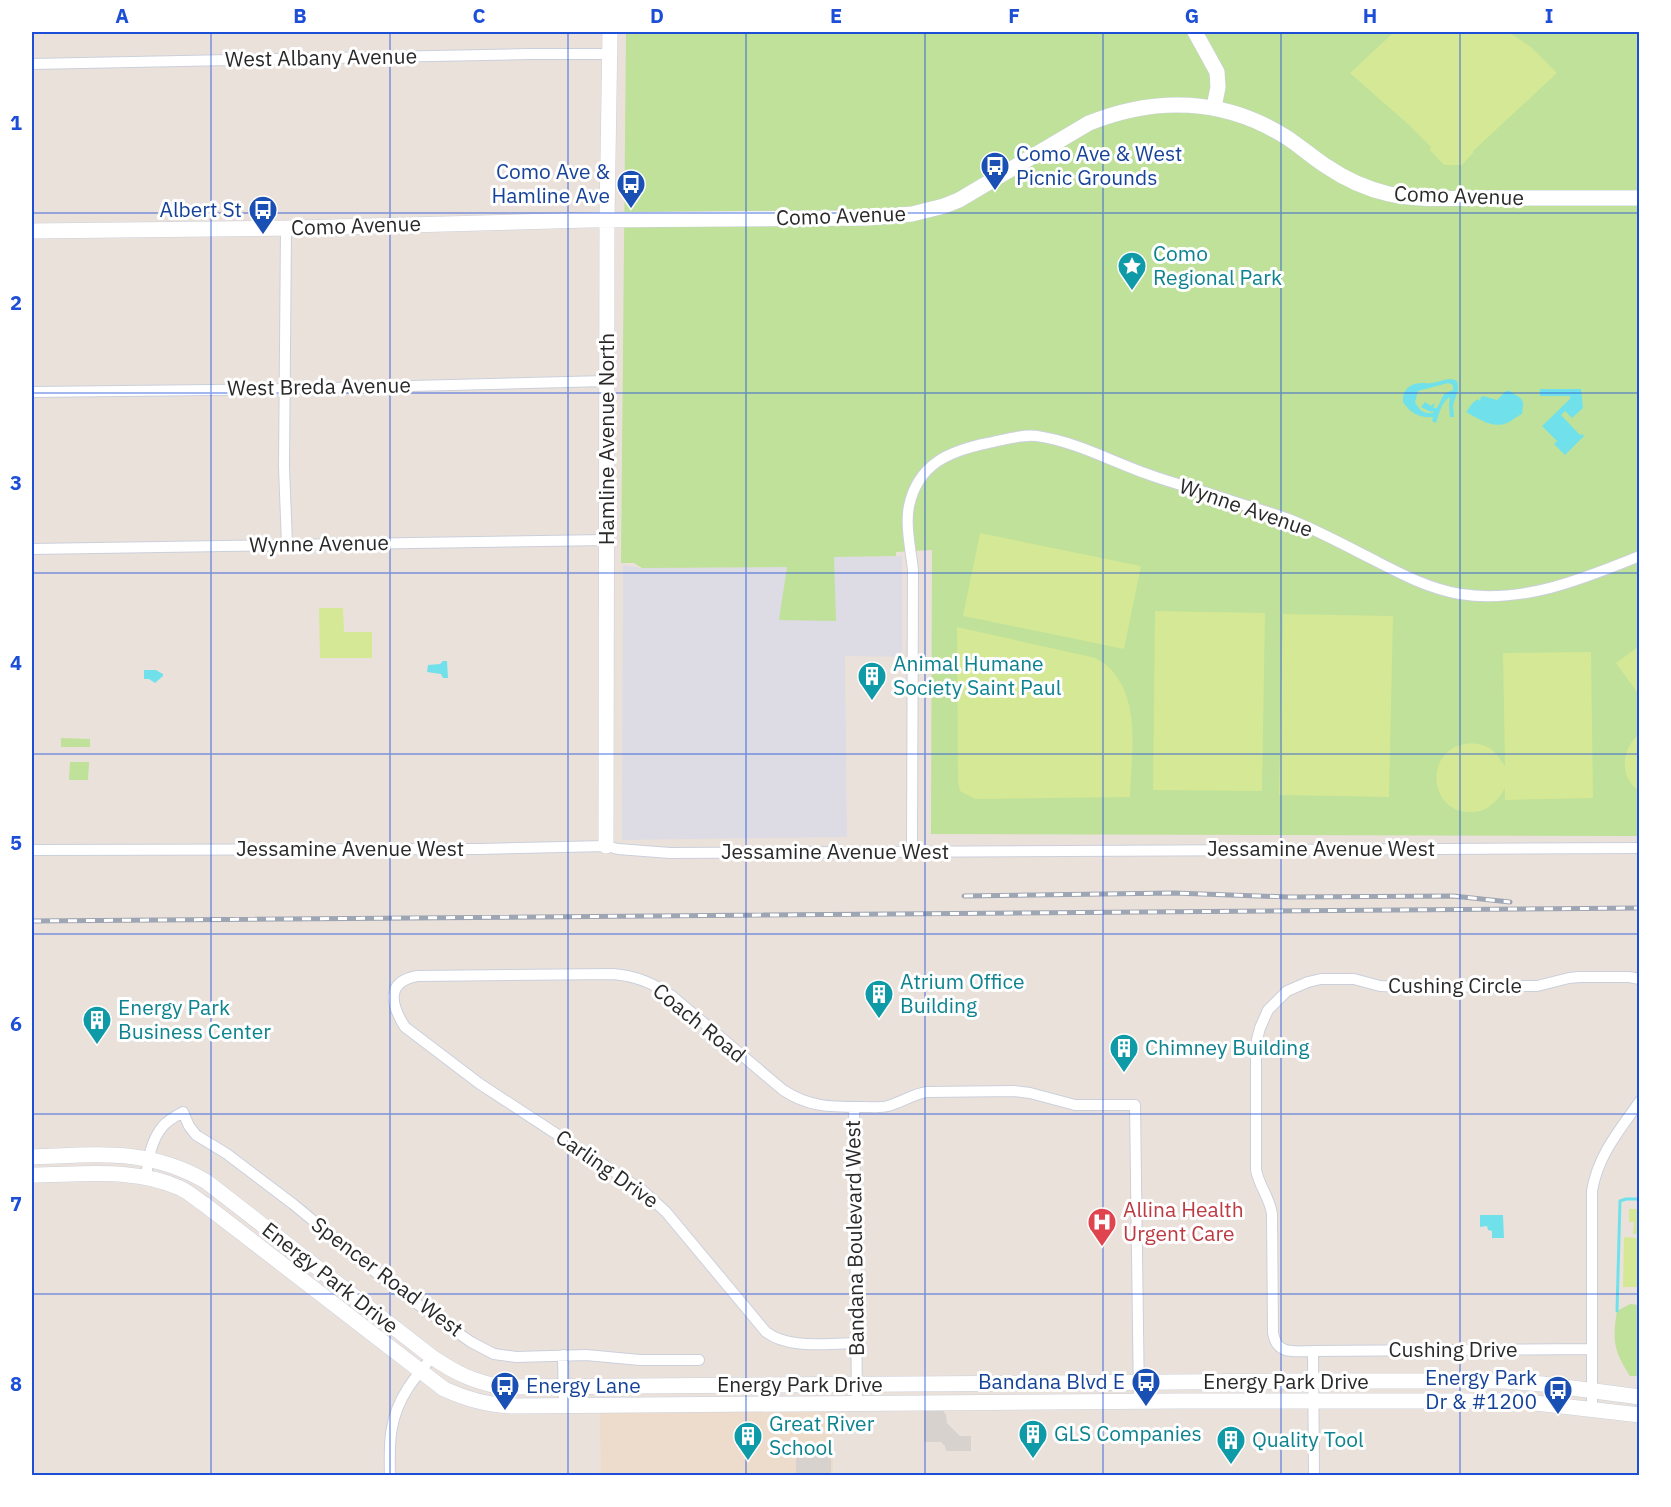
<svg xmlns="http://www.w3.org/2000/svg" width="1671" height="1507" font-family="'IBM Plex Sans',sans-serif">
  <style>
    .industrial { fill: #dddce4 }
    .education { fill: #eddbcb }
    .green { fill: #bfe199 }
    .pitch { fill: #d4e895 }
    .plaza { fill: #d8d2ce }
    .water { fill: #70e1eb; fill-rule: evenodd }
    .lines { fill: none; stroke-linecap: round; stroke-linejoin: round }
    .stream { stroke: #70e1eb; stroke-width: 3 }
    .street-casing { stroke: #cad0db; stroke-width: 12 }
    .secondary-casing { stroke: #cad0db; stroke-width: 16 }
    .street { stroke: #fff; stroke-width: 10 }
    .secondary { stroke: #fff; stroke-width: 15 }
    .rail-casing { stroke: #9ea5b3; stroke-width: 5 }
    .rail { stroke: #fff; stroke-width: 3; stroke-dasharray: 9; stroke-linecap: butt }
    .grid { fill: none; stroke: #1d4ed8; stroke-width: 1.5; stroke-opacity: 0.55 }
    .labels { text-anchor: middle; stroke-width: 6; stroke-linejoin: round; paint-order: stroke }
    .street-label { font-size: 21px; fill: #292929; stroke: #fff }
    .transit-label { font-size: 21px; fill: #164399; stroke: #fff; text-anchor: end }
    .culture-label { font-size: 21px; fill: #0d838f; stroke: #fff; text-anchor: start }
    .health-label { font-size: 21px; fill: #be3a42; stroke: #fff; text-anchor: start }
    .neatline { fill: none; stroke: #1d4ed8; stroke-width: 2 }
    .grid-label { font-size: 20px; text-anchor: middle; font-weight: bold; fill: #1d4ed8 }
  </style>
  <rect width="100%" height="100%" fill="#ebe1db"/>
  <path class="industrial" d="M902 556V657L845 656 847 837 622 840 623 565 642 568 787 567 835 621 834 557Z"/>
  <path class="education" d="M832 1411 833 1475H601L600 1412Z"/>
  <path class="green" d="M626 32H1639V836L931 834 932 550 896 552V556L834 557 836 621 779 620 787 567 642 568 634 563H621Z
    M61 738 90 739V747H61Z
    M70 762H89L88 780H69Z
    M1630 1304 1639 1305V1376H1630C1614 1351 1612 1341 1617 1311Z"/>
  <path class="pitch" d="M1394 32H1508L1531 47 1557 73 1473 151V153L1462 165H1444L1430 150 1431 147 1409 125 1350 73Z
    M980 533 1141 566 1124 649 963 616Z
    M319 608H343L344 632H372V658H320Z
    M1155 611 1265 613 1262 791 1153 790Z
    M1283 614 1393 616 1389 797 1279 795Z
    M957 627 1096 658C1104 663 1112 669 1117 677 1140 710 1131 759 1130 797L975 799 960 791 958 783Z
    M1639 646V695L1616 663Z
    M1591 652 1593 798 1505 800V788C1497 802 1487 813 1469 812 1429 811 1424 752 1464 744 1473 742 1483 744 1491 749 1497 753 1501 761 1505 766L1503 653Z
    M1639 734V791C1619 778 1621 749 1639 734Z
    M1629 1209H1639V1234H1633L1634 1222H1629Z
    M1624 1237 1639 1238V1287H1623Z"/>
  <path class="plaza" d="M924 1409 943 1410 946 1415 947 1423 960 1436H971V1451H946L945 1446 941 1442H924Z
    M796 1451H831V1475L796 1474Z"/>
  <path class="water" d="M1452 379 1457 381 1458 385V390L1453 405 1454 417H1450L1449 405 1450 397C1442 401 1439 414 1436 423L1432 421 1433 417C1419 418 1410 413 1403 402 1402 390 1410 383 1422 383 1426 383 1428 384 1432 383 1439 382 1444 379 1452 379ZM1448 383 1453 385V390L1444 394 1437 408H1433L1435 404H1433L1431 406 1425 402 1421 407 1431 412 1433 411V413C1424 414 1419 410 1415 402L1418 391Z
    M1540 389H1581L1583 408 1572 418 1565 411 1561 415 1580 435 1582 434 1584 436 1565 455 1554 444 1557 441 1542 426 1570 399V396H1540Z
    M1506 391H1510C1515 396 1524 397 1523 405 1523 408 1522 411 1522 414 1517 416 1514 419 1509 422 1494 430 1479 419 1466 412 1471 406 1471 403 1478 399L1480 401 1481 397 1483 396 1497 400Z
    M443 661H447L448 678H443L441 674 427 672 428 665 440 664Z
    M144 670H156L163 674V676L155 683 149 679H144Z
    M1480 1215H1503L1504 1238H1492V1231L1488 1230 1487 1226 1480 1227Z"/>
  <g class="lines">
    <path class="stream" d="M1617 1311 1620 1201 1626 1199H1640"/>
    <g class="street-casing">
      <path id="street" d="M32 64 529 54H610
        M286 228 284 467 287 544
        M32 392 292 389 607 381
        M32 549 607 540
        M32 850 480 849 606 846 618 849 670 853 1640 848
        M912 851 913 570C911 551 905 525 909 506 918 464 949 451 988 443 1003 440 1022 434 1037 436 1078 442 1114 463 1153 476 1180 485 1207 493 1235 502 1253 508 1273 513 1291 520 1316 530 1341 543 1364 555 1396 571 1425 588 1460 594 1523 604 1583 579 1640 556
        M854 1107 857 1404
        M146 1177C148 1160 151 1140 163 1126 168 1120 176 1116 183 1112L189 1126 196 1135 227 1154 293 1204 396 1289 471 1342 494 1354 516 1357 586 1355 640 1360H699
        M857 1343C828 1343 790 1350 766 1332L666 1212 642 1190 480 1084 405 1027C391 1005 385 982 417 976L613 974C636 976 653 983 672 996L783 1090C810 1108 833 1107 864 1107 872 1107 881 1108 888 1106 902 1102 913 1094 927 1092L1014 1091 1030 1093 1075 1105H1135L1139 1401
        M1313 1351 1592 1349
        M563 1355 564 1406
        M1592 1409V1191C1598 1155 1619 1131 1640 1101
        M390 1476C389 1442 389 1417 408 1388 415 1377 424 1367 432 1357
        M1314 1476 1313 1351C1295 1351 1277 1356 1273 1333L1272 1214C1270 1198 1259 1186 1256 1170V1052L1257 1039 1260 1028 1268 1010 1287 991 1308 982 1321 979H1354L1380 986 1408 987 1537 986 1569 978 1579 977H1629L1640 979"/>
    </g>
    <g class="secondary-casing">
      <path id="secondary" d="M1195 32 1217 72 1218 87 1214 107
        M32 231 298 228 589 220 868 218 912 214 944 206 959 200 1089 123C1156 96 1224 98 1286 137 1300 146 1312 157 1326 166 1345 179 1367 189 1389 194 1421 201 1456 198 1489 198 1539 198 1589 198 1640 198
        M606 846 607 220 610 32
        M32 1157C96 1155 148 1147 207 1182L432 1357C457 1374 471 1380 500 1387L1314 1381H1505L1542 1384 1640 1397
        M32 1175C80 1175 135 1167 180 1188 189 1192 196 1199 204 1204L444 1389C466 1399 490 1406 515 1406L1177 1401H1517L1640 1415"/>
    </g>
    <use href="#street" class="street"/>
    <use href="#secondary" class="secondary"/>
    <g class="rail-casing">
      <path id="rail" d="M964 896 1174 893 1288 897 1453 896 1510 902
        M32 921 1640 908"/>
    </g>
    <use href="#rail" class="rail"/>
  </g>
  <path class="grid" d="M211 32V1476M390 32V1476M568 32V1476M746 32V1476M925 32V1476M1103 32V1476M1281 32V1476M1460 32V1476M32 213H1640M32 393H1640M32 573H1640M32 754H1640M32 934H1640M32 1114H1640M32 1294H1640"/>
  <defs>
    <g id="bus-pin" transform="scale(1.5)"><path d="M0 17L-7.5 6A9.5 9.5 0 1 1 7.5 6Z" fill="#1a4fb4" stroke="#fff"/><path d="M-5-6H5V4H4V6H2V4H-2V6H-4V4H-5ZM-3.5-4V0h7V-4ZM-3.5 1.2v1.5H-2V1.2ZM2 1.2v1.5H3.5V1.2Z" fill="#fff"/></g>
    <g id="sight-pin" transform="scale(1.5)"><path d="M0 17L-7.5 6A9.5 9.5 0 1 1 7.5 6Z" fill="#0f9aa8" stroke="#fff"/><path d="M0-6L1.8-2.2L6-1.7L2.9 1.2L3.7 5.4L0 3.3L-3.7 5.4L-2.9 1.2L-6-1.7L-1.8-2.2Z" fill="#fff"/></g>
    <g id="building-pin" transform="scale(1.5)"><path d="M0 17L-7.5 6A9.5 9.5 0 1 1 7.5 6Z" fill="#0f9aa8" stroke="#fff"/><path d="M-4-6H4V6H1V3H-1V6H-4ZM-2.5-4.3h1.7v1.8h-1.7ZM.8-4.3h1.7v1.8H.8ZM-2.5-1h1.7V.8h-1.7ZM.8-1h1.7V.8H.8Z" fill="#fff"/></g>
    <g id="hospital-pin" transform="scale(1.5)"><path d="M0 17L-7.5 6A9.5 9.5 0 1 1 7.5 6Z" fill="#e0444e" stroke="#fff"/><path d="M-5-5h3v3.5h4V-5h3V5h-3V1.5h-4V5h-3Z" fill="#fff"/></g>
  </defs>
  <g fill-rule="evenodd">
    <use href="#bus-pin" x="995" y="166"/>
    <use href="#bus-pin" x="631" y="184"/>
    <use href="#bus-pin" x="263" y="210"/>
    <use href="#sight-pin" x="1132" y="266"/>
    <use href="#building-pin" x="872" y="676"/>
    <use href="#building-pin" x="879" y="994"/>
    <use href="#building-pin" x="97" y="1020"/>
    <use href="#building-pin" x="1124" y="1048"/>
    <use href="#hospital-pin" x="1102" y="1222"/>
    <use href="#bus-pin" x="1146" y="1382"/>
    <use href="#bus-pin" x="505" y="1386"/>
    <use href="#bus-pin" x="1558" y="1390"/>
    <use href="#building-pin" x="1033" y="1434"/>
    <use href="#building-pin" x="748" y="1436"/>
    <use href="#building-pin" x="1231" y="1440"/>
  </g>
  <g class="labels">
    <g class="street-label">
      <text transform="translate(321 58) rotate(-1)" y="7">West Albany Avenue</text>
      <text transform="translate(1459 196) rotate(2)" y="7">Como Avenue</text>
      <text transform="translate(841 216) rotate(-2)" y="7">Como Avenue</text>
      <text transform="translate(356 226) rotate(-2)" y="7">Como Avenue</text>
      <text transform="translate(319 387) rotate(-1)" y="7">West Breda Avenue</text>
      <text transform="translate(607 439) rotate(-90)" y="7">Hamline Avenue North</text>
      <text transform="translate(1246 508) rotate(19)" y="7">Wynne Avenue</text>
      <text transform="translate(319 544) rotate(-1)" y="7">Wynne Avenue</text>
      <text x="350" y="856">Jessamine Avenue West</text>
      <text x="1321" y="856">Jessamine Avenue West</text>
      <text x="835" y="859">Jessamine Avenue West</text>
      <text x="1455" y="993">Cushing Circle</text>
      <text transform="translate(699 1023) rotate(39)" y="7">Coach Road</text>
      <text transform="translate(607 1169) rotate(35)" y="7">Carling Drive</text>
      <text transform="translate(855 1238) rotate(-91)" y="7">Bandana Boulevard West</text>
      <text transform="translate(387 1277) rotate(37)" y="7">Spencer Road West</text>
      <text transform="translate(330 1278) rotate(38)" y="7">Energy Park Drive</text>
      <text x="1453" y="1357">Cushing Drive</text>
      <text x="1286" y="1389">Energy Park Drive</text>
      <text x="800" y="1392">Energy Park Drive</text>
    </g>
    <g class="transit-label">
      <text x="1016" y="161" text-anchor="start">Como Ave &amp; West<tspan x="1016" dy="24">Picnic Grounds</tspan></text>
      <text x="610" y="179">Como Ave &amp;<tspan x="610" dy="24">Hamline Ave</tspan></text>
      <text x="242" y="217">Albert St</text>
      <text x="1537" y="1385">Energy Park<tspan x="1537" dy="24">Dr &amp; #1200</tspan></text>
      <text x="1125" y="1389">Bandana Blvd E</text>
      <text x="526" y="1393" text-anchor="start">Energy Lane</text>
    </g>
    <g class="culture-label">
      <text x="1153" y="261">Como<tspan x="1153" dy="24">Regional Park</tspan></text>
      <text x="893" y="671">Animal Humane<tspan x="893" dy="24">Society Saint Paul</tspan></text>
      <text x="900" y="989">Atrium Office<tspan x="900" dy="24">Building</tspan></text>
      <text x="118" y="1015">Energy Park<tspan x="118" dy="24">Business Center</tspan></text>
      <text x="1145" y="1055">Chimney Building</text>
      <text x="769" y="1431">Great River<tspan x="769" dy="24">School</tspan></text>
      <text x="1054" y="1441">GLS Companies</text>
      <text x="1252" y="1447">Quality Tool</text>
    </g>
    <g class="health-label">
      <text x="1123" y="1217">Allina Health<tspan x="1123" dy="24">Urgent Care</tspan></text>
    </g>
  </g>
  <rect width="1671" height="1507" fill="none" stroke="#ffffff" stroke-width="66"/>
  <rect x="33" y="33" width="1605" height="1441" class="neatline"/>
  <g class="grid-label">
    <text x="122" y="23">A</text>
    <text x="300" y="23">B</text>
    <text x="479" y="23">C</text>
    <text x="657" y="23">D</text>
    <text x="836" y="23">E</text>
    <text x="1014" y="23">F</text>
    <text x="1192" y="23">G</text>
    <text x="1370" y="23">H</text>
    <text x="1549" y="23">I</text>
    <text x="16" y="130">1</text>
    <text x="16" y="310">2</text>
    <text x="16" y="490">3</text>
    <text x="16" y="670">4</text>
    <text x="16" y="850">5</text>
    <text x="16" y="1031">6</text>
    <text x="16" y="1211">7</text>
    <text x="16" y="1391">8</text>
  </g>
</svg>
